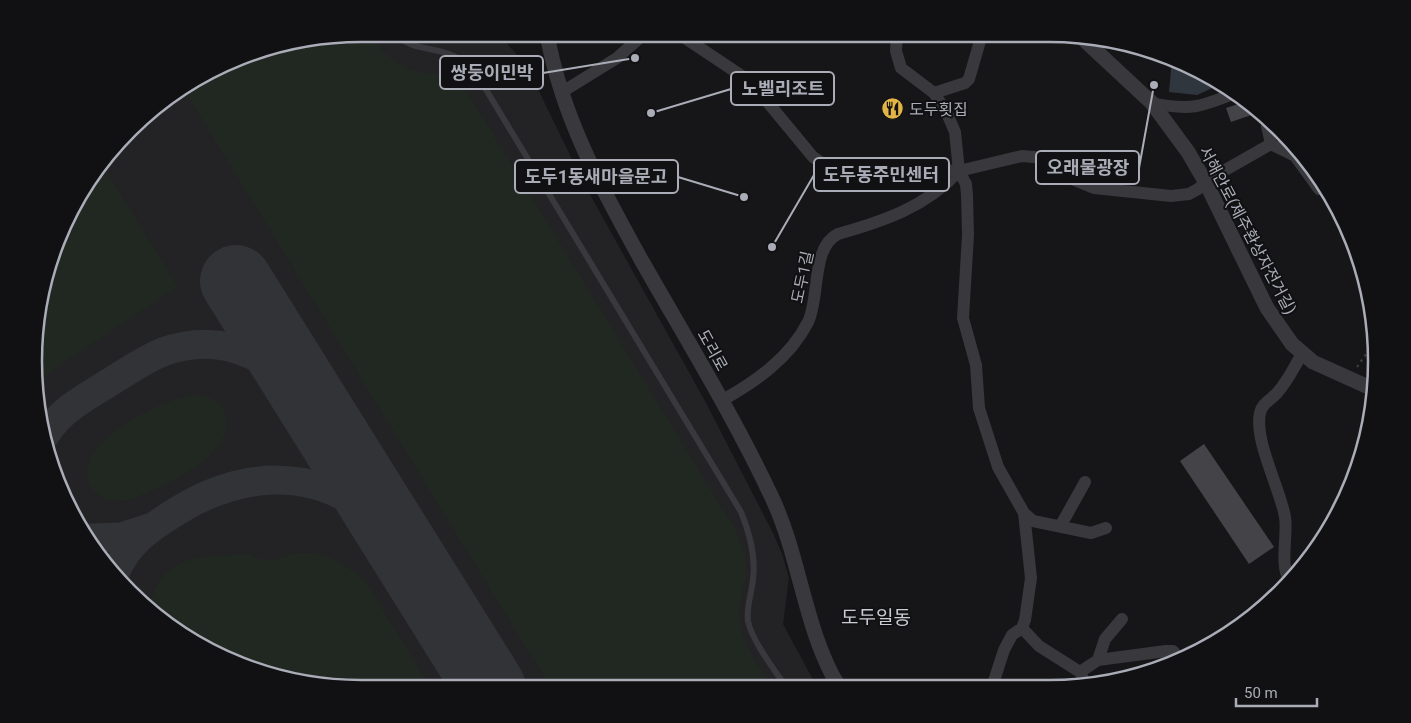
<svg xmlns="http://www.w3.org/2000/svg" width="1411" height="723" font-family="Roboto,'Noto Sans KR',sans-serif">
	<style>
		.built { fill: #232225 }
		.green { fill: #212822 }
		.water { fill: #30363d }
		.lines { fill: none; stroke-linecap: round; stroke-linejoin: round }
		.taxiway { stroke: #323336; stroke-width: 29 }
		.runway { stroke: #323336; stroke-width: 72 }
		.building { fill: #444348 }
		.path { stroke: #3e3f44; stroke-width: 2; stroke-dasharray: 2.5 4; stroke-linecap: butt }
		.service { stroke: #38383d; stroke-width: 6 }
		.minor { stroke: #38383d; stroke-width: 12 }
		.tertiary { stroke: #38383d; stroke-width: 15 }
		.labels { text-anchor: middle; stroke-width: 4; stroke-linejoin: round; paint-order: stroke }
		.poi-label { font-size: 16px; fill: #aaadb7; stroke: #111113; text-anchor: start }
		.street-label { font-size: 16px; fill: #aaadb7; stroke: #111113 }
		.quarter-label { font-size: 19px; fill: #caccd3; stroke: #111113 }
		.rim { fill: none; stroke: #aaadb7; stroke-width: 2.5 }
		.leader { fill: none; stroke: #aaadb7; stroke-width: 2 }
		.callout-dot { fill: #aaadb7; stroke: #111113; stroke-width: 2 }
		.callout { fill: #111113; stroke: #aaadb7; stroke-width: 2 }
		.callout-label { font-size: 18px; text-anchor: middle; font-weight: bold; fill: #aaadb7 }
	</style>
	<rect width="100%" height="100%" fill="#161618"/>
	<path class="built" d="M362 34H498L520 58 537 87 583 182 705 401 773 533 782 554 789 578 783 624 817 687 340 689 217 656 130 593 67 506 37 404 40 297 78 197 162 102 256 51Z"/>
	<path class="green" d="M362 34H370C381 50 395 65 415 71 439 77 446 70 466 90L735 529C740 542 747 556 746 569 745 587 737 605 740 623 744 647 759 667 772 687L551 688 184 90 256 51Z
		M104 167 178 287 37 381 40 297 78 197Z
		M192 395C205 395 217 397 224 410 243 450 168 486 139 496 130 500 115 503 105 499 89 493 84 473 91 458 105 428 161 401 192 395Z
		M250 554C268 565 275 559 293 554 320 548 348 564 366 582L431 688 340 689 277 678 217 656 150 608C157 552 208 556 250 554Z"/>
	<path class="water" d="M1172 59 1194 67 1221 84 1197 95 1169 92Z"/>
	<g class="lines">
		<path class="taxiway" d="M46 434C60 411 84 398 107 384 125 373 143 360 163 352 218 332 262 353 302 390
			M90 538 121 537 149 528
			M115 573C128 542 151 527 179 510 241 472 315 466 374 517 387 529 397 544 408 558"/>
		<path class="runway" d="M236 281 490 688"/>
	</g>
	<path class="building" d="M1248 101 1260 112 1231 122 1226 108Z
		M1204 444 1274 547 1249 564 1180 461Z"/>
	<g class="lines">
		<path class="path" d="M1357 367 1369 350 1375 347"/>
		<path class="service" d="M394 34C420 57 449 41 476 73L741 512C750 534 756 556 753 579 752 593 746 606 748 621 752 641 774 669 786 687"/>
		<path class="minor" d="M679 34 751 82 813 157 825 165 832 167 877 170 903 168 959 171 1022 156 1034 157 1042 159 1072 179 1094 188 1171 196 1189 194 1198 189 1213 177 1271 144 1267 126 1268 119
			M897 34 896 51 901 68 934 93 946 111 955 132 959 171 966 184 967 195 968 235 963 318 976 365 979 408 998 467 1024 513 1031 578 1025 620 1022 628 1012 635 1004 650 992 687
			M562 92 617 58 644 34
			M934 93 965 83 969 79 982 34
			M1152 103C1190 111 1201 107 1235 93
			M1271 144 1295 156 1319 189 1325 186
			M721 401C755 382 790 358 808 322 820 298 811 247 838 234 884 221 926 207 959 171
			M1024 513 1033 521 1091 533 1106 528
			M1061 525 1085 482
			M1290 581C1279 567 1288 535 1285 517 1280 488 1254 441 1260 413 1262 403 1271 400 1277 393 1288 381 1294 367 1302 354
			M1022 628 1039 646 1080 672 1086 686
			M1098 660 1105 639 1122 619
			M1080 672 1098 660 1166 651H1173L1181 661"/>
		<path class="tertiary" d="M547 34C562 118 602 189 643 263 688 342 736 420 774 502 801 562 805 631 839 687
			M1080 36 1152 103 1188 152 1206 183 1267 308 1292 344 1313 362 1375 390"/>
	</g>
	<defs>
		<symbol id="restaurant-disc" viewBox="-11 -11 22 22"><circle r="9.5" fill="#e1b445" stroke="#111113"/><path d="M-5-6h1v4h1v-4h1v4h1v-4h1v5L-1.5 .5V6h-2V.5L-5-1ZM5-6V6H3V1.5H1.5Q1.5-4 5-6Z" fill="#111"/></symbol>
	</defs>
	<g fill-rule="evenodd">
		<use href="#restaurant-disc" x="880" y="96" width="25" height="25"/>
	</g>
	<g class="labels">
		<g class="poi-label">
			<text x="909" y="115">도두횟집</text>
		</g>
		<g class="street-label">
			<text transform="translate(1248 230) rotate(62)" y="6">서해안로(제주환상자전거길)</text>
			<text transform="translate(802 277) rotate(-78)" y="6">도두1길</text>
			<text transform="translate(713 350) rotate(61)" y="6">도리로</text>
		</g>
		<g class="quarter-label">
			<text x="876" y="624">도두일동</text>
		</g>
	</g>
	<path d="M0 0H1411V723H0ZM361 42H1049A319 319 0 0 1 1368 361V361A319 319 0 0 1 1049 680H361A319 319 0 0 1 42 361V361A319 319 0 0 1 361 42Z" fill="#111113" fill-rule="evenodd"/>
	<path class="rim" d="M361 42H1049A319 319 0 0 1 1368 361V361A319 319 0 0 1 1049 680H361A319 319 0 0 1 42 361V361A319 319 0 0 1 361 42Z"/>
	<path class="leader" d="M635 58L543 73M651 113L731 89M1154 85L1139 168M772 247L814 175M744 197L678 177"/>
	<g class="callout-dot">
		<circle cx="635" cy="58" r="5"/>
		<circle cx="651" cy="113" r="5"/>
		<circle cx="1154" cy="85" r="5"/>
		<circle cx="772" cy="247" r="5"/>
		<circle cx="744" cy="197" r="5"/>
	</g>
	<g class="callout">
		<rect x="440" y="56" width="103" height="33" rx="5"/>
		<rect x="731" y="72" width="103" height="33" rx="5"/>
		<rect x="1036" y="151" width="103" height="33" rx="5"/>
		<rect x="814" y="158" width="135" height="33" rx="5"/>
		<rect x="515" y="160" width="163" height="33" rx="5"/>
	</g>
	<g class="callout-label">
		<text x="492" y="79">쌍둥이민박</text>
		<text x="783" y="95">노벨리조트</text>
		<text x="1088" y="174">오래물광장</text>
		<text x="881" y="181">도두동주민센터</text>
		<text x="596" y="183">도두1동새마을문고</text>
	</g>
	<path d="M1236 698v8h81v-8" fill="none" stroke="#aaadb7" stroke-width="2.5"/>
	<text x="1244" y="698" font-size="15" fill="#aaadb7" stroke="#111113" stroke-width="4" paint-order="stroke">50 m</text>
</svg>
